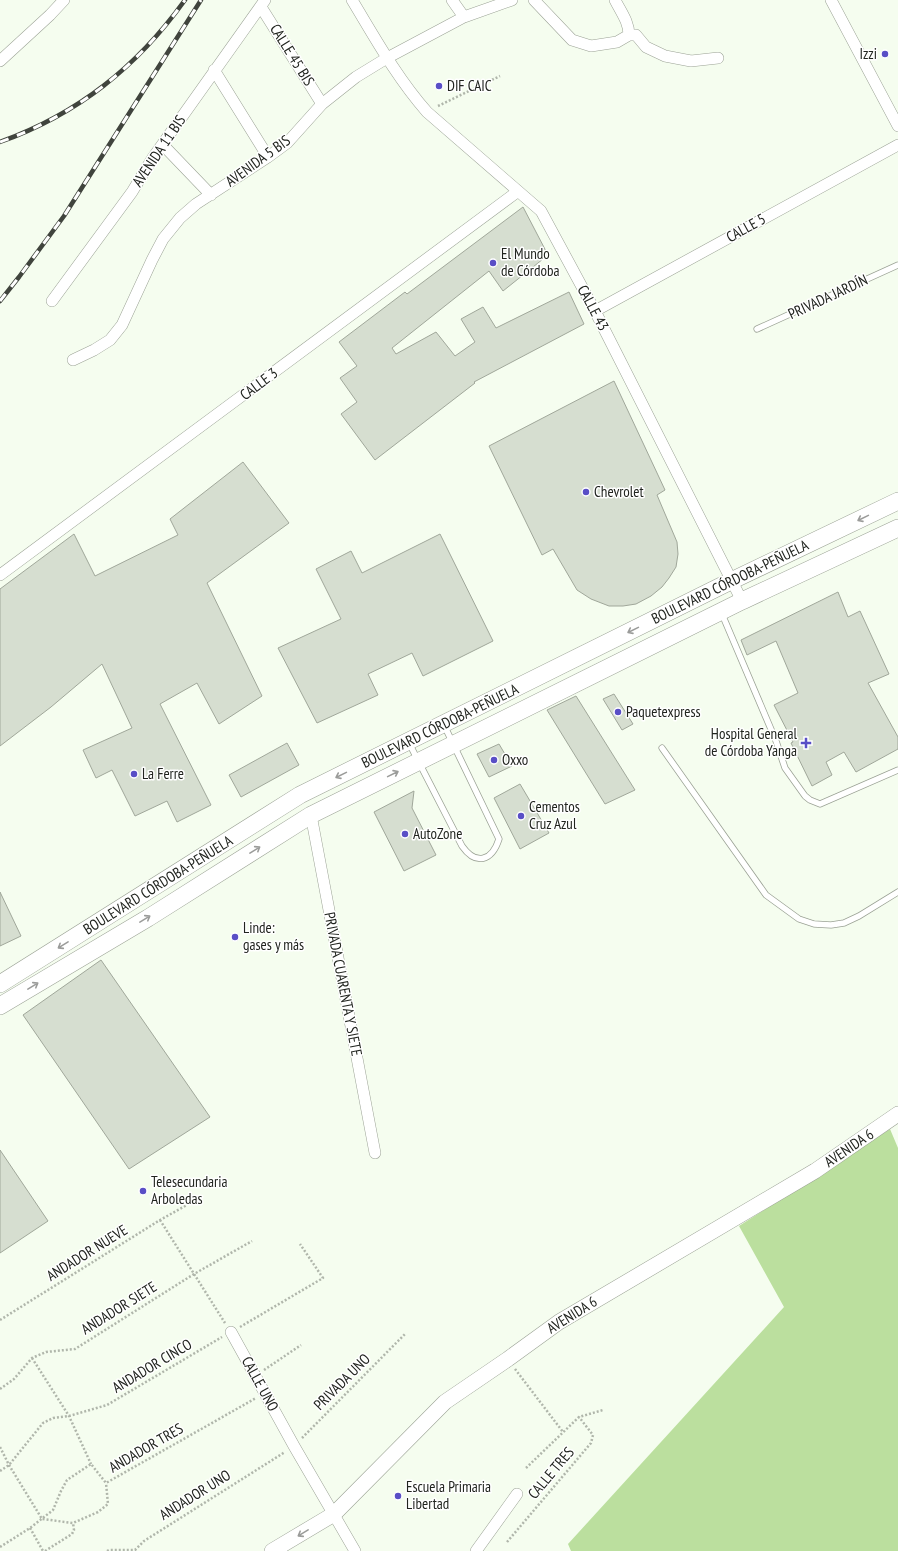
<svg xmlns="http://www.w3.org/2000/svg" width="898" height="1551" font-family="'PT Sans Narrow',sans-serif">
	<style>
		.green { fill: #bbdf9e }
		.building { fill: #d6ded0; stroke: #a0a79a }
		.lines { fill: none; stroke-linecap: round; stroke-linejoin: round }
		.lane-casing { stroke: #9ba295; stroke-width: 7 }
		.street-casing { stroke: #9ba295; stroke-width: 12 }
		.secondary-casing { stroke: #9ba295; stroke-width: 16 }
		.primary-casing { stroke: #9ba295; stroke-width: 18 }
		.path { stroke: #b0b6ab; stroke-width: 2.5; stroke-dasharray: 2 2; stroke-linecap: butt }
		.lane { stroke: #fff; stroke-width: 5.5 }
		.street { stroke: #fff; stroke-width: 11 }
		.secondary { stroke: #fff; stroke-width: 15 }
		.primary { stroke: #fff; stroke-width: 17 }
		.rail-casing { stroke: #40443d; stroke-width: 4.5 }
		.rail { stroke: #fff; stroke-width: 3; stroke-dasharray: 9; stroke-linecap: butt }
		.oneway { stroke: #9b9c9a }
		.poi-dot { fill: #594ec6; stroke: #fff; stroke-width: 1.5 }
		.labels { text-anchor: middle; stroke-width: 3; stroke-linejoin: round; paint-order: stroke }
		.poi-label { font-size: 15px; fill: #21241f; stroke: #fff; text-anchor: start }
		.street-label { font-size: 15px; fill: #21241f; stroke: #fff }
	</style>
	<rect width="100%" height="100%" fill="#f5fdef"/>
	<path class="green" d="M890 1129 898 1148V1551H571L568 1544 784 1307 739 1226Z"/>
	<path class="building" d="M523 207 548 255 503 291 489 271 392 348 396 354 436 332 455 356 475 342 461 319 483 307 496 328 569 292 584 324 474 382 475 383 375 460 341 414 357 402 340 378 357 366 339 342 405 292 407 294Z
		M614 381 665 490 657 495 677 542 678 554 676 567 669 578 662 587 651 596 636 604 623 606H609L591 599 577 590 553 549 542 555 489 446Z
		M243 462 289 523 207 583 262 696 219 724 197 683 160 704 211 805 177 822 167 801 135 816 112 770 96 778 83 750 132 728 102 664 51 707 0 746V589L74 534 95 576 178 535 170 519Z
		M440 534 493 641 423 676 412 653 368 674 378 695 317 723 278 648 341 619 316 569 351 551 362 573Z
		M838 592 848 617 860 611 889 674 868 683 898 737V749L856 772 844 752 826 762 832 775 812 786 791 743 793 742 774 705 798 693 776 641 747 655 741 640Z
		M614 694 633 724 622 730 603 699Z
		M576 696 635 790 605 804 547 710Z
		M287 743 299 765 241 797 229 775Z
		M499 744 512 766 489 777 477 754Z
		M520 784 549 833 520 849 494 798Z
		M414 791 412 808 436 855 404 871 374 812Z
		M0 892 21 936 0 946Z
		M101 960 210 1117 129 1169 23 1015Z
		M0 1150 48 1221 0 1253Z"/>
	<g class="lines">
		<defs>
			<path id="lane" d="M757 329 898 265
				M722 614 776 741 785 768 805 796 810 800 820 804 898 770
				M409 743 462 846C476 866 492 861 499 839L444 725
				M662 748 766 895 799 919 814 924 831 925 844 923 859 916 898 892"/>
			<path id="street" d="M352 0C375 38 397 78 427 112L541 211 595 311 742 601
				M452 0 464 17
				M534 0 572 40 591 46 617 42 629 35H636L646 47 665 56 691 61 718 58
				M615 0C621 12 629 22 629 35
				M831 0 898 126
				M261 7 322 104
				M0 61 50 15 64 0
				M214 70 268 157
				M163 145 211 195
				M52 301 132 192 152 159 265 0
				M595 311 898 145
				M73 360 94 350 110 340 122 325 152 260 163 239 180 218 196 204 268 157 287 143 322 104 356 77 387 58 464 17 512 0
				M0 575 517 192
				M311 815 375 1153
				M231 1332 294 1446 355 1551
				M476 1551 517 1494"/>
			<path id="secondary" d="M272 1551 334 1514 445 1402 508 1359 559 1322 815 1171 898 1114"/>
			<path id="primary" d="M0 984 300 795 731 581 898 501
				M0 1006 148 918 311 815 742 601 898 528"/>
		</defs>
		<use href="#lane" class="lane-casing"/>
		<use href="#street" class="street-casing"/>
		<use href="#secondary" class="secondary-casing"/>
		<use href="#primary" class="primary-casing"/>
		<path class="path" d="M438 106 500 76
			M160 1220 225 1323
			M0 1320 160 1220 187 1205
			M240 1327 323 1278 300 1244
			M32 1358 69 1416 91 1464
			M515 1369 563 1432
			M264 1370 301 1345
			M0 1389 14 1379 32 1358 46 1352 75 1349 194 1274 252 1241
			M302 1438 406 1333
			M0 1447 9 1465 42 1519 73 1523 98 1512 108 1504 106 1483
			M526 1468 579 1417 603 1410
			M0 1471 9 1465 43 1423 53 1418 69 1416 107 1405 222 1337
			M30 1528 43 1551
			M507 1542 591 1443 593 1435 579 1417
			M0 1547 30 1528 53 1510 61 1491 67 1480 91 1464 106 1483 256 1398
			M45 1551 72 1534 74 1530 73 1523
			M107 1551 109 1550H135L144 1541 285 1452"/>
		<use href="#lane" class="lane"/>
		<use href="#street" class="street"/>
		<use href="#secondary" class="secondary"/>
		<use href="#primary" class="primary"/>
		<defs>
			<path id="rail" d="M0 142C78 114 137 67 185 0
				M0 301 19 277 64 216 201 0"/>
		</defs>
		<use href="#rail" class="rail-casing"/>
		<use href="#rail" class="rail"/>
	</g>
	<defs><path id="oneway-shaft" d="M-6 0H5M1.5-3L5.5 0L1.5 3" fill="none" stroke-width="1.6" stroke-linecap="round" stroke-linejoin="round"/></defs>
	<g class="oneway">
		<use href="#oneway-shaft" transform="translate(863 518) rotate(154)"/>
		<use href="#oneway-shaft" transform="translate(633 630) rotate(154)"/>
		<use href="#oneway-shaft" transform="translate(393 774) rotate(-26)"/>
		<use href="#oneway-shaft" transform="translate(341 775) rotate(154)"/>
		<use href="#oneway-shaft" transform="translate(255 850) rotate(-32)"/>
		<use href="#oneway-shaft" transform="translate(145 919) rotate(-31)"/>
		<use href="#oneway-shaft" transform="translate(63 945) rotate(148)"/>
		<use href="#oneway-shaft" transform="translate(33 986) rotate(-31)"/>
		<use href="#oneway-shaft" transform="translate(303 1533) rotate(149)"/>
	</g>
	<g class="poi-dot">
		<circle cx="885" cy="54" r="4"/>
		<circle cx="439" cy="86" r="4"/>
		<circle cx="493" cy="263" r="4"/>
		<circle cx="586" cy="492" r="4"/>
		<circle cx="618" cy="712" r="4"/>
		<path d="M804 737h4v4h4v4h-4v4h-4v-4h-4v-4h4z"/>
		<circle cx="494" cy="760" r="4"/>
		<circle cx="134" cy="774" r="4"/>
		<circle cx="521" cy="816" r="4"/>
		<circle cx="405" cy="834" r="4"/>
		<circle cx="235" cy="937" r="4"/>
		<circle cx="143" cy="1191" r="4"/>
		<circle cx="398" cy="1496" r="4"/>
	</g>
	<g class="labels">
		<g class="poi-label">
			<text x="877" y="59" text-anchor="end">Izzi</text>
			<text x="447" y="91">DIF CAIC</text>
			<text x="501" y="259">El Mundo<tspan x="501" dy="17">de Córdoba</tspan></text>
			<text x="594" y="497">Chevrolet</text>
			<text x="626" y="717">Paquetexpress</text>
			<text x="797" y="739" text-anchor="end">Hospital General<tspan x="797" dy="17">de Córdoba Yanga</tspan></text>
			<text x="502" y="765">Oxxo</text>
			<text x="142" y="779">La Ferre</text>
			<text x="529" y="812">Cementos<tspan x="529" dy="17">Cruz Azul</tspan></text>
			<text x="413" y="839">AutoZone</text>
			<text x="243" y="933">Linde:<tspan x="243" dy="17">gases y más</tspan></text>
			<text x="151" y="1187">Telesecundaria<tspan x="151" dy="17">Arboledas</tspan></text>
			<text x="406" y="1492">Escuela Primaria<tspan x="406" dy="17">Libertad</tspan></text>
		</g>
		<g class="street-label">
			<text transform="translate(292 55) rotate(58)" y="5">CALLE 45 BIS</text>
			<text transform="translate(159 151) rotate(-56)" y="5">AVENIDA 11 BIS</text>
			<text transform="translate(258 161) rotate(-36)" y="5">AVENIDA 5 BIS</text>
			<text transform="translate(746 228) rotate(-29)" y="5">CALLE 5</text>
			<text transform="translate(828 297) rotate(-25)" y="5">PRIVADA JARDÍN</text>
			<text transform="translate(593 308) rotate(62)" y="5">CALLE 43</text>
			<text transform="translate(259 384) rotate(-37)" y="5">CALLE 3</text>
			<text transform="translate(730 582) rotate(-26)" y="5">BOULEVARD CÓRDOBA-PEÑUELA</text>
			<text transform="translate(440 726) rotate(-26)" y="5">BOULEVARD CÓRDOBA-PEÑUELA</text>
			<text transform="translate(158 885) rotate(-32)" y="5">BOULEVARD CÓRDOBA-PEÑUELA</text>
			<text transform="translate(343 984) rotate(79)" y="5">PRIVADA CUARENTA Y SIETE</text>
			<text transform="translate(849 1148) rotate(-34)" y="5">AVENIDA 6</text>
			<text transform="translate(87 1253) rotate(-32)" y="5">ANDADOR NUEVE</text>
			<text transform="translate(119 1308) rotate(-32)" y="5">ANDADOR SIETE</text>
			<text transform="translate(572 1315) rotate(-32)" y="5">AVENIDA 6</text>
			<text transform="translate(152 1366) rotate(-31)" y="5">ANDADOR CINCO</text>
			<text transform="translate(342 1382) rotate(-45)" y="5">PRIVADA UNO</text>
			<text transform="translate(260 1384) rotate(61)" y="5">CALLE UNO</text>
			<text transform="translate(146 1448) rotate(-30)" y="5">ANDADOR TRES</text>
			<text transform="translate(551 1473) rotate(-50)" y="5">CALLE TRES</text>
			<text transform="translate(195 1495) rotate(-32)" y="5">ANDADOR UNO</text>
		</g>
	</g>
</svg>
